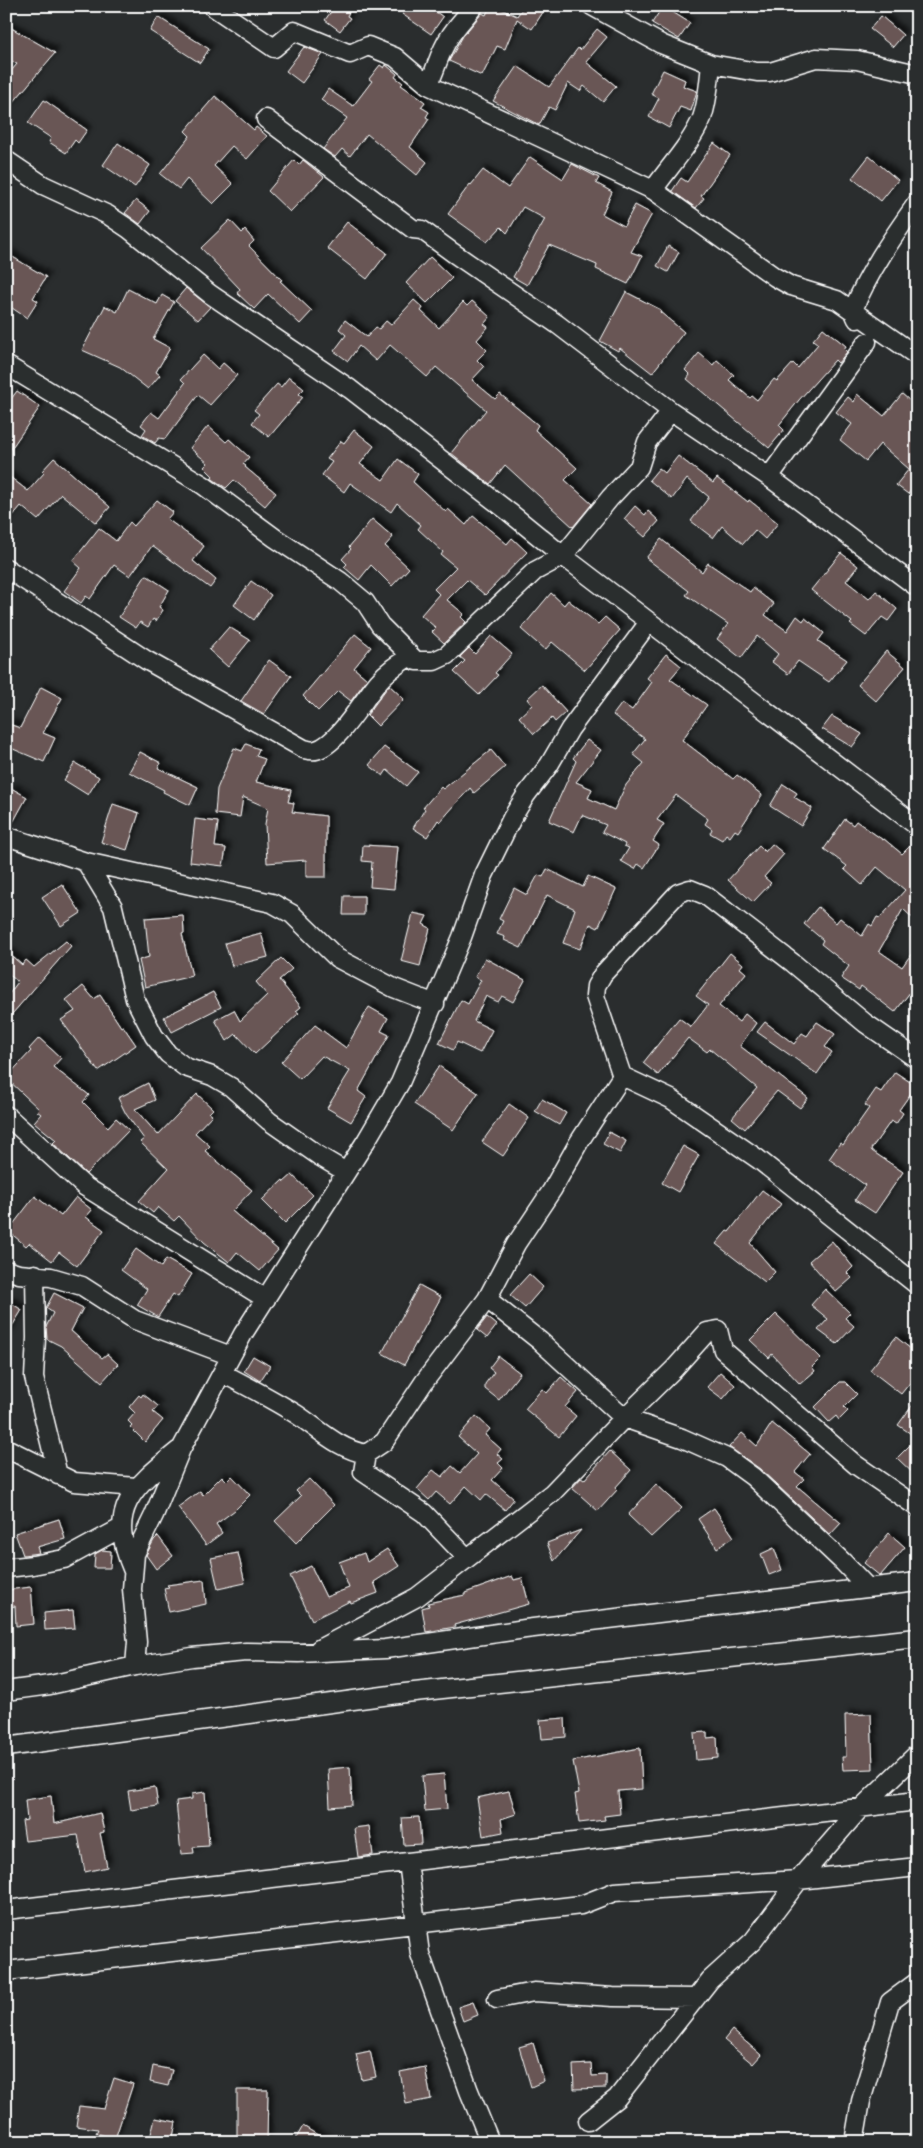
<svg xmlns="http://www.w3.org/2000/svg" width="923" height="2148" font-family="'Architects Daughter',sans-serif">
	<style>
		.building { fill: #695755; stroke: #fff; filter: url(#shadow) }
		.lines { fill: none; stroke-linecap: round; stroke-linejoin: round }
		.minor-casing { stroke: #fff; stroke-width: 21 }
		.minor { stroke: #2a2d2e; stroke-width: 18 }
	</style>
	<defs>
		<filter id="shadow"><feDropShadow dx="4.5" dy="-4.5" stdDeviation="2.5" flood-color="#0009"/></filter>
	</defs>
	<rect width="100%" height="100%" fill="#2a2d2e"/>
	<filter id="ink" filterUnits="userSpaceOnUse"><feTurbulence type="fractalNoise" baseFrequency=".02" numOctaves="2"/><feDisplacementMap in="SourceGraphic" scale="10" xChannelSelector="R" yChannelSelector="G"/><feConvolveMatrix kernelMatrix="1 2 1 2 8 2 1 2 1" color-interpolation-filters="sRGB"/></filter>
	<g filter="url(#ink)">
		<path class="building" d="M335 6H341L349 12 347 16 350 18 340 31 325 20Z
			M408 6H428L443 17 431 34 402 14Z
			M490 6H494L517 16 524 6H547L532 29 517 19 505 49 497 46 482 76 449 61 463 36 482 13 486 15Z
			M663 6 690 23 679 39 652 23Z
			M881 16 903 35 893 47 870 29Z
			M158 17 209 49 200 63 150 31Z
			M6 25 55 53 6 111V77L17 64 6 58Z
			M597 29 607 37 586 62 616 86 603 102 584 86 580 91 568 83 555 110 549 107 539 125 493 101 517 66 549 87 578 48 580 50Z
			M304 47 323 54 302 83 286 71Z
			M380 65 384 68 386 65 397 74 395 77 403 83 401 85 425 102 421 107 429 112 426 117 429 119 410 147 427 162 417 175 367 134 350 156 342 149 335 157 323 149 347 118 321 100 328 89 353 106 372 81 369 79Z
			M663 70 685 80 683 86 697 91 691 111 680 107 669 128 649 117 659 98 651 94Z
			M215 96 254 130 256 127 267 136 247 159 232 146 214 166 233 184 213 204 187 179 179 189 160 174 190 136 185 131Z
			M44 100 87 130 78 143 75 140 66 153 49 142 51 138 28 123Z
			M118 143 150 165 135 187 103 165Z
			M714 143 730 155 701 196 704 198 696 208 672 191 681 178 687 182Z
			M869 156 898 180 881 201 852 178Z
			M530 157 563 179 572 164 599 178 596 183 612 192 602 214 624 226 635 205 652 214 631 252 642 256 628 284 596 269 597 265 549 245 527 285 513 277 545 219 523 207 507 233 501 227 487 242 448 214 470 184 471 185 483 170 508 188Z
			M294 160 299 165 303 160 324 177 290 212 268 191Z
			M136 200 150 211 140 224 125 213Z
			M230 220 242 233 245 230 254 241 249 246 282 280 280 281 312 311 300 324 268 294 254 309 237 293 240 289 201 248Z
			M347 222 387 253 367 279 327 248Z
			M668 246 679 252 668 272 657 266Z
			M6 253 46 277 33 298 38 301 27 318 6 304Z
			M430 257 452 278 427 303 406 283Z
			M186 288 210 307 198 320 175 301Z
			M128 289 157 304 162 295 174 302 153 339 170 348 156 372 160 375 148 389 120 367 82 350 105 306 117 312Z
			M626 292 661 310 660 312 684 332 652 373 620 348 618 351 600 341Z
			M414 300 423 308 421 311 439 328 463 302 467 306 472 301 490 317 484 324 488 327 477 340 487 350 477 360 484 367 472 380 495 399 500 394 538 425 535 430 577 468 565 480 592 504 573 527 505 465 490 484 451 453 486 410 436 367 427 377 390 345 376 361 359 346 348 361 334 351 346 335 339 329 345 320 367 337 376 327 379 329 386 321 391 325Z
			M823 328 846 346 844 349 847 352 838 363 835 360 799 400 779 425 784 430 769 448 687 379 690 375 685 370 699 353 713 365 717 360 734 375 729 380 750 398 752 396 757 400 774 379 777 381 793 363 798 368 818 344 813 340Z
			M203 355 218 369 223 363 237 375 210 405 198 395 165 439 159 438 155 443 142 435 146 429 141 425 151 412 159 418 185 383 181 379Z
			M289 377 304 389 299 394 303 397 269 437 252 423 259 414 254 410 277 384 281 387Z
			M17 391 40 407 6 456V396L11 399Z
			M857 394 884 416 902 394 917 407V483L908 494 896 485 909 469 880 444 866 461 840 440 852 424 836 412 848 397 854 402Z
			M208 426 226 442 229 439 249 457 243 464 246 466 245 467 276 493 265 506 234 480 226 488 211 478 213 476 204 467 208 463 190 448Z
			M354 430 374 446 360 464 383 480 398 459 418 474 413 482 446 512 448 509 466 525 473 516 507 544 512 538 527 552 485 595 467 580 447 600 464 614 461 617 466 622 444 643 432 632 436 628 421 615 439 594 434 589 456 567 441 555 443 552 418 529 421 525 397 503 391 512 350 483 344 492 322 475 332 462 327 459 341 441 344 443Z
			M678 456 713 483 717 478 748 502 749 500 778 523 765 539 755 530 743 544 722 526 713 538 691 521 709 497 687 479 672 499 649 480 659 468 665 473Z
			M54 458 110 507 96 523 61 494 38 520 21 506 6 524V474L28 491 44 473 42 471Z
			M157 500 173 512 167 519 204 546 193 561 216 580 210 588 152 546 130 576 114 565 90 599 86 596 81 603 64 591 81 568 73 561 99 528 116 541 130 522 134 526Z
			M635 506 645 515 648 511 659 521 645 537 624 519Z
			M372 519 393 537 385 546 409 568 392 586 371 565 359 580 344 567 347 564 342 559 351 549 349 547Z
			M661 539 702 572 708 563 750 592 753 588 774 604 765 615 787 631 797 616 803 621 805 618 824 633 818 641 847 660 829 682 798 661 788 674 772 662 778 654 757 636 741 658 717 639 728 624 686 595 689 591 646 558Z
			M841 553 858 566 846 581 869 599 876 591 897 609 888 621 882 617 866 636 850 624 852 622 811 590Z
			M146 575 169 590 159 607 163 610 156 621 153 619 148 627 140 622 136 628 119 617Z
			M251 581 271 595 254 620 234 605Z
			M551 593 564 605 568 600 598 624 605 617 620 630 585 670 552 642 545 650 521 629Z
			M229 627 250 640 228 667 209 650Z
			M355 634 371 647 354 668 367 679 351 701 338 691 318 711 303 696Z
			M491 636 512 654 495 673 498 675 479 695 454 672 465 661 460 657 469 648 475 654Z
			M886 651 905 667 876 701 858 685Z
			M666 654 681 666 670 679 707 705 682 740 733 779 737 775 762 795 738 832 735 830 730 837 726 834 722 840 710 833 712 829 705 824 708 819 676 795 657 820 664 824 653 841 659 845 644 868 638 864 635 869 621 861 629 848 624 846 625 844 602 832 606 825 582 815 574 832 549 821 576 761 573 758 587 740 601 750 576 782 592 789 588 798 614 810 626 785 644 763 633 754 645 739 613 715 622 703 632 710 652 682 647 678Z
			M269 660 291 676 264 714 241 701Z
			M389 685 404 699 378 726 367 715Z
			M542 685 566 712 555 722 552 718 534 734 519 717 532 705 527 699Z
			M41 687 62 698 43 733 55 738 44 762 6 746V723L20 728Z
			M832 716 862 734 852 747 822 729Z
			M246 744 259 749 256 756 265 759 256 782 291 790 288 802 294 803 292 812 326 816V877H306V860L267 863 265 824 268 808 243 797 240 817 215 814 217 789 234 748 242 751Z
			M384 747 418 772 406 786 387 770 383 776 369 765Z
			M491 750 505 767 474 793 470 788 440 822 438 820 427 837 413 828 425 809 423 808 441 787 443 789Z
			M140 752 161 763 158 768 198 787 190 805 163 792 164 790 129 772Z
			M75 763 99 777 88 795 64 780Z
			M783 784 797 793 794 797 812 808 801 826 770 806Z
			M11 788 27 797 11 826H6V797Z
			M113 804 139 813 127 850 101 842Z
			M195 819 218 822 215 847 226 848 223 866 190 862Z
			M845 819 853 825 856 821 883 840 884 839 902 854 917 839V922L903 909 879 951 902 967 917 946V983L895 1012 861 986 859 990 841 978 849 966 821 944 823 940 804 924 818 907 836 923 840 918 862 936 869 924 872 926 877 917 880 918 905 890 877 867 862 885 844 869 847 866 824 849Z
			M772 844 784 854 764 877 771 883 753 902 728 880 759 846 765 852Z
			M363 845 398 847 394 889 370 887 372 862 362 861Z
			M547 869 583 887 588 876 616 889 598 928 590 924 580 949 563 943 575 909 547 895 521 948 504 940 505 937 497 934 503 921 499 919 514 888 527 895 538 875 543 877Z
			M62 884 81 913 61 926 42 897Z
			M344 896H364V915H343Z
			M413 913 427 916 423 924 430 928 420 966 401 961Z
			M183 915 184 933 182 934 192 976 145 987 139 960 149 957 145 918Z
			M261 933 268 957 232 966 225 943Z
			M66 941 71 946 6 1021V998L18 982 6 972V951L22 965 26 960 34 967Z
			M730 953 743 964 740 968 746 973 719 1006 739 1022 745 1014 756 1023 740 1046 808 1098 800 1108 777 1091 745 1129 732 1118 757 1088 710 1049 707 1052 688 1038 658 1075 643 1063 679 1018 691 1027 708 1005 696 996Z
			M281 958 292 969 279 980 301 1007 296 1011 299 1013 255 1054 236 1034 227 1041 215 1020 234 1010 240 1021 267 995 256 982Z
			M485 958 525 980 513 1002 502 996 498 1002 486 996 474 1021 492 1030 480 1053 457 1042 453 1050 439 1043 461 1000 468 1004 481 980 475 977Z
			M83 986 94 999 100 995 121 1027 123 1026 136 1045 98 1071 61 1020 75 1011 66 1000Z
			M213 992 221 1007 172 1032 164 1017Z
			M369 1007 388 1018 381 1031 389 1035 358 1091 366 1097 351 1122 327 1108 350 1071 322 1056 300 1079 281 1062 315 1025 346 1048Z
			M765 1022 794 1044 802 1033 807 1036 817 1022 835 1034 825 1047 832 1052 817 1074 757 1032Z
			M39 1038 61 1058 53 1067 89 1095 83 1102 108 1127 116 1118 129 1130 86 1174 53 1143 56 1140 34 1122 41 1114 37 1111 39 1109 6 1078 31 1051 29 1049Z
			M439 1066 478 1093 453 1130 414 1104Z
			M895 1072 916 1086 899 1110 903 1113 896 1124 891 1121 871 1149 872 1151 903 1172 875 1213 855 1200 865 1185 829 1159 840 1143 843 1145 869 1108 865 1105 876 1089 881 1092Z
			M148 1083 155 1100 135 1109 158 1135 197 1094 213 1109 209 1113 212 1115 195 1133 210 1146 205 1151 252 1190 232 1211 278 1250 260 1271 237 1252 229 1262 204 1242 179 1216 174 1221 158 1207 153 1213 139 1201 168 1169 140 1142 144 1139 126 1114 118 1098Z
			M542 1099 566 1113 559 1125 535 1111Z
			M509 1104 529 1118 503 1156 482 1142Z
			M609 1132 626 1141 620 1153 603 1144Z
			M683 1146 699 1155 678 1192 662 1183Z
			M292 1175 313 1195 285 1223 262 1200 283 1180 284 1182Z
			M762 1190 781 1204 750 1243 775 1272 765 1282 716 1244 727 1231 729 1232Z
			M35 1196 61 1216 76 1197 92 1210 86 1217 104 1230 77 1266 59 1252 52 1261 29 1243 26 1246 8 1231Z
			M832 1241 853 1267 847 1273 852 1278 836 1292 809 1261Z
			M136 1249 161 1267 166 1259 192 1274 178 1297 173 1294 158 1317 137 1305 147 1289 121 1270Z
			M529 1274 543 1287 525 1308 510 1295Z
			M419 1285 441 1297 404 1365 382 1353Z
			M825 1289 850 1313 845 1318 854 1326 837 1344 818 1330 828 1319 811 1305Z
			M54 1293 83 1308 71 1331 102 1358 107 1354 118 1364 102 1382 61 1346 47 1339 46 1327 53 1313 46 1308Z
			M6 1300 22 1310 6 1336Z
			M776 1314 821 1358 812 1367 815 1371 800 1384 772 1354 769 1358 750 1340Z
			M487 1317 497 1325 487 1338 477 1330Z
			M896 1337 917 1354V1374L901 1394 870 1370Z
			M253 1356 270 1366 260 1381 244 1371Z
			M498 1356 520 1373 499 1400 485 1389V1384L494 1372 489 1368Z
			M720 1372 735 1385 723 1399 707 1387Z
			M561 1377 578 1392 565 1407 576 1416 559 1437 525 1409 542 1389 547 1393Z
			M840 1382H845L857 1394 844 1407 848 1411 839 1420 836 1416 829 1422 815 1407Z
			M143 1394 158 1406 153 1412 163 1420 145 1442 130 1427 132 1425 128 1421 135 1413 129 1407 139 1395 141 1397Z
			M917 1399V1438L898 1425Z
			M476 1416 490 1429 485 1435 501 1449 497 1454 503 1459 498 1463 503 1468 492 1480 514 1499 505 1510 486 1494 481 1500 466 1486 450 1504 436 1492 429 1500 417 1489 433 1470 442 1477 452 1466 460 1473 477 1454 458 1437Z
			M772 1423 810 1454 795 1472 804 1479 797 1486 841 1523 830 1535 760 1469 729 1447 742 1433 757 1446Z
			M917 1438V1477L897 1458Z
			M610 1451 631 1470 615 1488 617 1490 598 1511 572 1488 581 1478 584 1480Z
			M222 1476 227 1481 232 1476 250 1495 235 1510 216 1524 222 1533 206 1545 178 1507 200 1491 203 1495Z
			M309 1479 334 1505 296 1543 275 1521 301 1496 296 1491Z
			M656 1484 682 1508 651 1537 628 1515Z
			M714 1508 734 1537 717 1548 698 1519Z
			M59 1519 65 1539 37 1547 39 1553 23 1555 15 1533Z
			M581 1530 554 1561 547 1543Z
			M889 1533 905 1547 880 1576 864 1563Z
			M158 1536 173 1556 156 1569 146 1555 154 1540Z
			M774 1548 782 1570 769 1575 761 1554Z
			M387 1549 399 1566 374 1582 378 1593 351 1603 350 1601 312 1620 290 1576 311 1566 326 1597 349 1588 339 1562 364 1553 367 1562Z
			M102 1550 111 1551 110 1568H94L95 1554Z
			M238 1553 245 1583 218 1589 211 1558Z
			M512 1576 514 1580 522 1578 529 1604 454 1625 455 1627 426 1632 422 1608 429 1606 428 1603 465 1595V1593Z
			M204 1580 206 1604 169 1612 164 1588 169 1587 167 1585Z
			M31 1587 34 1624 16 1626 15 1606 9 1607 7 1590Z
			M73 1610 75 1628 45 1630 44 1613Z
			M871 1714 873 1769 843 1770 842 1757H846L845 1715Z
			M565 1718 566 1737 542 1739 540 1720Z
			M707 1732V1738L717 1737 718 1758 696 1760 694 1733Z
			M640 1748 642 1789 618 1791 620 1814 604 1816 605 1820 579 1823 575 1794 579 1793 573 1761Z
			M350 1767 352 1805 330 1807 328 1769Z
			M444 1774 447 1809 425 1811 422 1776Z
			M155 1787 158 1806 131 1810 128 1791Z
			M509 1791 516 1814 501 1819 503 1832 483 1836 477 1798Z
			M205 1792 209 1846 193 1847 194 1853 181 1854 176 1801 192 1799V1794Z
			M51 1796 54 1824 100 1813 104 1832 100 1833 107 1867 85 1872 78 1835 25 1841 22 1821 27 1820 25 1800Z
			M419 1817 421 1844 404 1845 402 1818Z
			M369 1826 373 1855 358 1857 354 1828Z
			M473 2002 478 2015 463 2021 458 2007Z
			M732 2030 761 2055 753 2064 724 2040Z
			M533 2043 544 2081 531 2087 519 2047Z
			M370 2051 376 2077 362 2080 356 2054Z
			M591 2064 592 2076 606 2075V2088L574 2089 573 2065Z
			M153 2066 172 2070 168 2086 150 2082Z
			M425 2067 431 2099 406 2104 400 2072Z
			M114 2078 133 2084 115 2139 96 2133 98 2129 76 2126 79 2106 104 2109Z
			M237 2090H268L267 2142H237Z
			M155 2118 176 2122 172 2142H149Z
			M303 2126 329 2142H294Z"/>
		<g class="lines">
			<defs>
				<path id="minor" d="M212 6 274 48 294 31 350 54 368 46 395 57 428 85 653 190 775 277 791 286 837 300 917 356
					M592 6 661 44 711 64
					M428 85C436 70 439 53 449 38 456 26 466 17 474 6
					M266 119 413 229 422 230 452 252 557 324 671 411 769 477
					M6 160 43 185 108 215 129 229 210 294 350 389 509 512 563 556 610 498 639 467 647 442 671 411
					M653 190C669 167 691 144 702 118 708 101 709 82 711 64L757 72H770L816 58 857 60 917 74
					M857 319 853 310C869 271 893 237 917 203
					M867 342 769 477 917 587
					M6 365 203 485 275 538 340 581 365 602 380 625 416 661H434L447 655 535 571 563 556 917 826
					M6 568 146 660 304 749C308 750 313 751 316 750 338 745 364 698 379 681 387 671 398 664 409 657
					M6 836 86 862 272 903 292 914 337 958 394 988 435 1004
					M86 862 113 907 135 999 154 1036 168 1054 185 1067 212 1076 231 1087 269 1121 319 1156 346 1172
					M917 1059 865 1023 793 963 705 895 690 889 678 893 603 974 596 986 595 996 622 1076 579 1142 552 1190 516 1244 487 1299 540 1341 624 1418 674 1369 707 1332 718 1330 723 1350 856 1465 917 1507
					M622 1076 671 1099 758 1159 917 1285
					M6 1115 84 1186 266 1299
					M6 1270 19 1274 51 1277 82 1286 135 1320 231 1356
					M35 1274 36 1338 34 1377 58 1475
					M222 1373C247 1386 272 1399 296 1414 319 1429 338 1449 366 1454L384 1442 424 1382 487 1299
					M6 1448 74 1482 136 1487
					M366 1454 363 1472 424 1513 467 1558
					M6 1568 33 1565 64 1559 121 1528
					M133 1571C106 1509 132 1488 179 1450
					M319 1649 417 1597 552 1493 624 1418 682 1438 727 1458 753 1477 843 1562 867 1587
					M135 1666 137 1642 132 1589 135 1554 154 1515 181 1449 243 1334 366 1141 400 1083 462 937 484 875 512 818 526 795 549 765 570 729 649 622
					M6 1691 50 1685 135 1666 192 1657 246 1652 299 1653 385 1649 525 1629 917 1582
					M6 1747 405 1693 917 1638
					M408 1862 420 1954 469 2091 490 2142
					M6 1910 917 1801
					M6 1971 581 1905 614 1892 798 1880 917 1867
					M497 1999 534 1992 613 1997 696 1998
					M588 2121 617 2098 710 1980 753 1941 805 1872 857 1812 917 1754
					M854 2142 861 2101 890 2002 917 1982"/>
			</defs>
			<use href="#minor" class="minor-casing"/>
			<use href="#minor" class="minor"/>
		</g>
	</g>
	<rect width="923" height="2148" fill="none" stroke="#2a2d2e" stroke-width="25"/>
	<rect x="12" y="12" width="898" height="2123" fill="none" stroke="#fff" stroke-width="2" filter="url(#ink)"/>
</svg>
